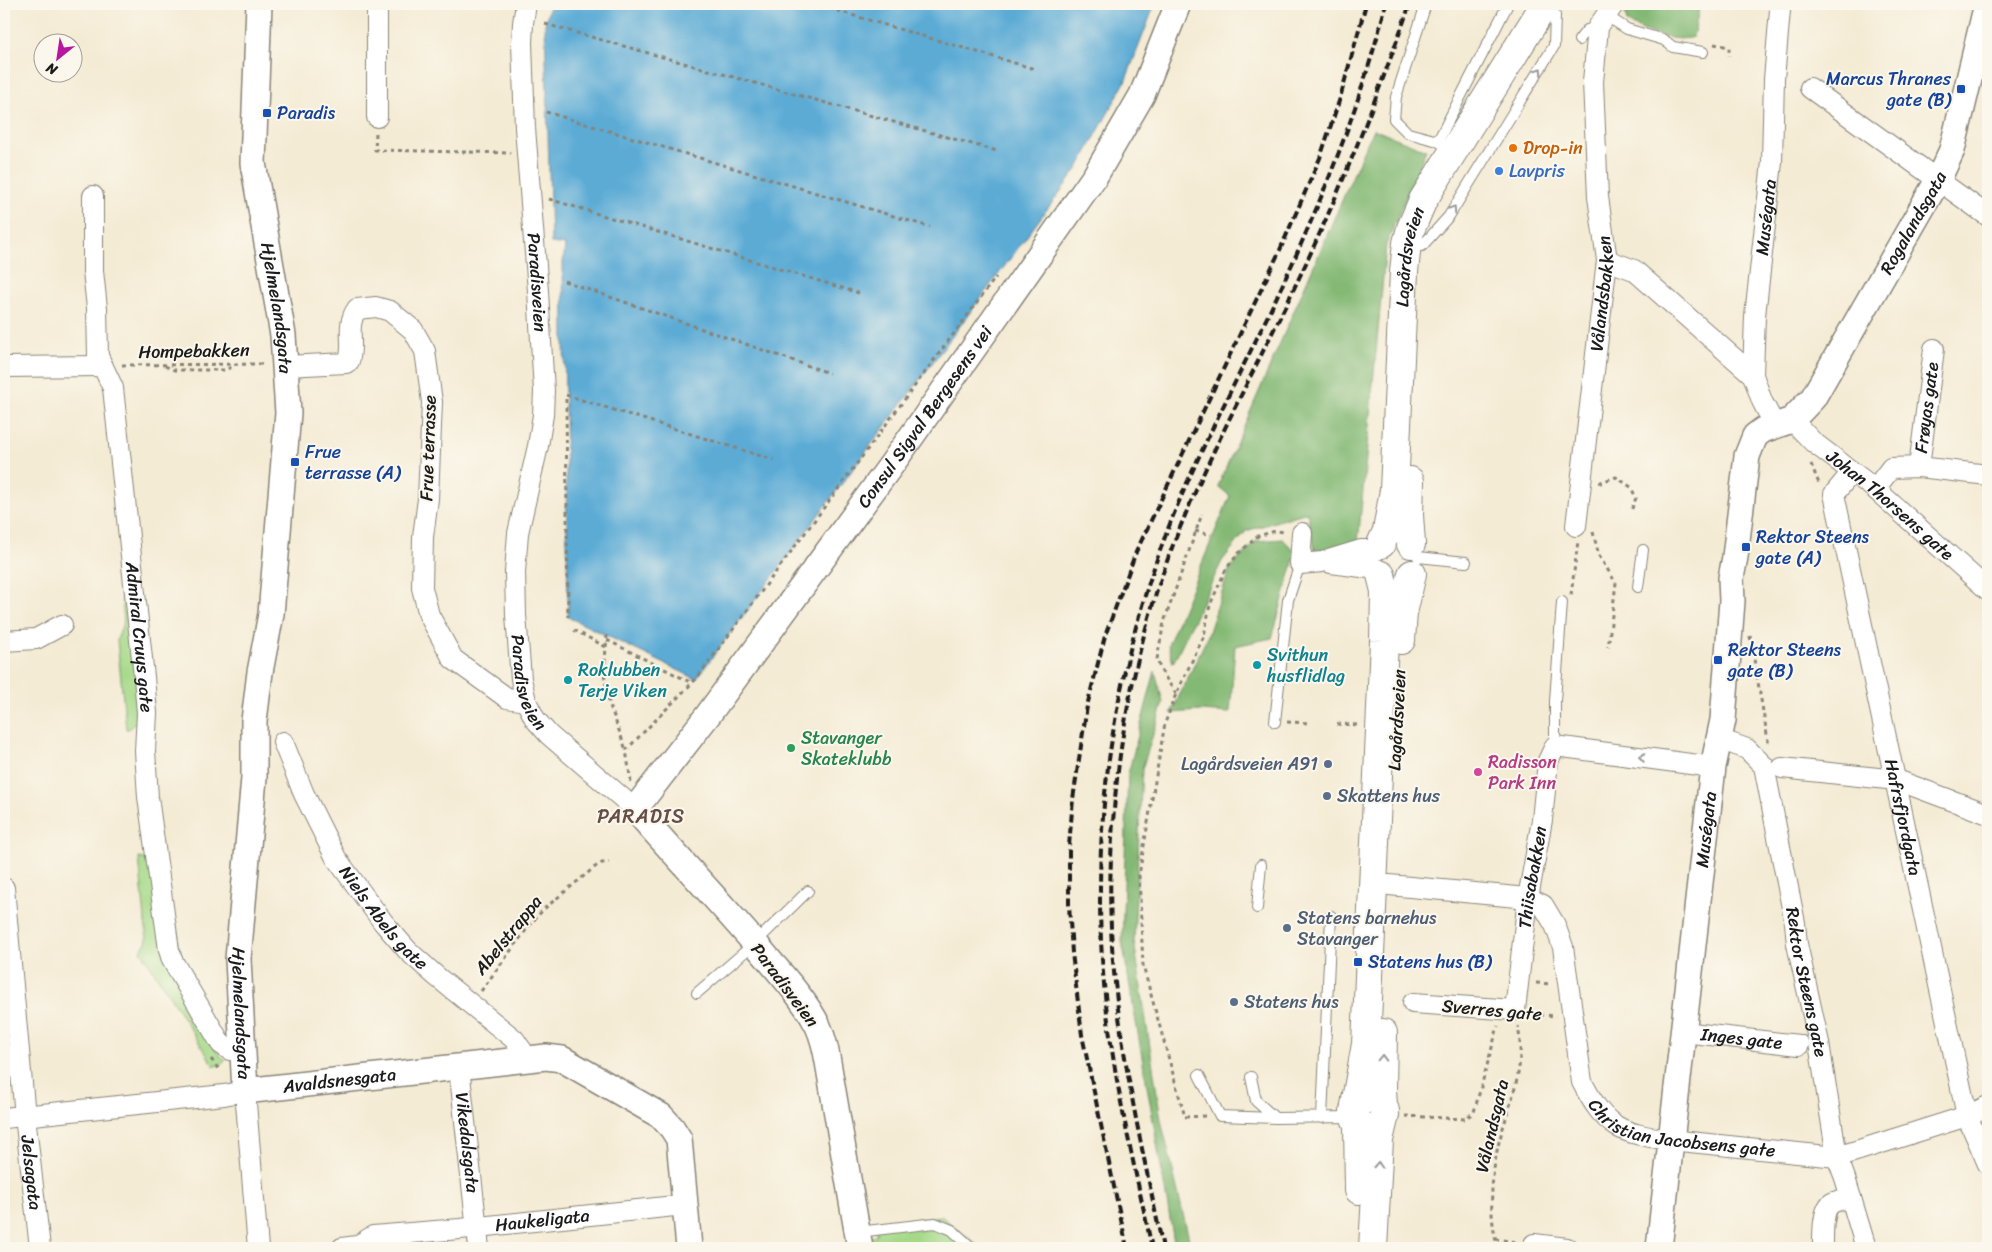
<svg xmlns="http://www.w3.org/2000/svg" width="1992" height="1252" font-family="Sriracha,sans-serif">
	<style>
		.green { fill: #a5d988; stroke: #607a52 }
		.forest { fill: #84b974; stroke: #506a48 }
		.water { fill: #5cabd5; stroke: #3c6478 }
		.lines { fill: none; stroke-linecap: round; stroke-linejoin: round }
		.service-casing { stroke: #888478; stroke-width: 12 }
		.minor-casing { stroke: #888478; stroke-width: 22 }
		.tertiary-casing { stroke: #888478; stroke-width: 28 }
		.primary-casing { stroke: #888478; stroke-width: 30 }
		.path { stroke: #888478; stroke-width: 3; stroke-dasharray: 4 4; stroke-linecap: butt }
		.service { stroke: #fff; stroke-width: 10 }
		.minor { stroke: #fff; stroke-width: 20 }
		.tertiary { stroke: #fff; stroke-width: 25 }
		.primary { stroke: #fff; stroke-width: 28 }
		.rail { stroke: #1c1c1c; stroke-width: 4; stroke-dasharray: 8 4; stroke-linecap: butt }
		.oneway { stroke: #999 }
		.transit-dot { fill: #1a4fb4; stroke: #fbf7ec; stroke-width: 2 }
		.food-dot { fill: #e8710a; stroke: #fbf7ec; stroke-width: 2 }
		.shop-dot { fill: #3f7fe0; stroke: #fbf7ec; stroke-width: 2 }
		.culture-dot { fill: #0f9aa8; stroke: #fbf7ec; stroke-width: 2 }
		.leisure-dot { fill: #2e9e5b; stroke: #fbf7ec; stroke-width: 2 }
		.service-dot { fill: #5c6f8a; stroke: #fbf7ec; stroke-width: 2 }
		.hotel-dot { fill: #d1479c; stroke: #fbf7ec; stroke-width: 2 }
		.labels { text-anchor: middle; stroke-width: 4; stroke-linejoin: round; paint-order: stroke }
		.transit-label { font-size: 18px; fill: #164399; stroke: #fbf7ec; text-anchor: start }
		.food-label { font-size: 18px; fill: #c56008; stroke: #fbf7ec; text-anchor: start }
		.shop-label { font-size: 18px; fill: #366cbe; stroke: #fbf7ec; text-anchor: start }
		.street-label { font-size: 18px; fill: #1c1c1c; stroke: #fbf7ec }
		.culture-label { font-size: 18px; fill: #0d838f; stroke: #fbf7ec; text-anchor: start }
		.leisure-label { font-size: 18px; fill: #27864d; stroke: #fbf7ec; text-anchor: start }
		.hotel-label { font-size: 18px; fill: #b23c85; stroke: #fbf7ec; text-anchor: start }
		.service-label { font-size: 18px; fill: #4e5e75; stroke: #fbf7ec; text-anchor: start }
		.quarter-label { font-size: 20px; letter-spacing: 1px; fill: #664e47; stroke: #fbf7ec }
	</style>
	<rect width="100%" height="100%" fill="#fbf7ec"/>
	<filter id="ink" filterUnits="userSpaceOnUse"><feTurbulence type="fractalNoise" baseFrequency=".02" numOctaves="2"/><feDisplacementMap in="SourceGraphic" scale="10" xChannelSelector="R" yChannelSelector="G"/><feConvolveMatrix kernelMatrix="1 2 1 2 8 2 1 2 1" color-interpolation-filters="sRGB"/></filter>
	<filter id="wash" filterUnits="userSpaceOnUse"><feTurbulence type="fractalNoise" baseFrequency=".0096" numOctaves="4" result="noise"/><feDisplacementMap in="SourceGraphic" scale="20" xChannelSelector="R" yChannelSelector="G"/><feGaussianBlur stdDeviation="1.12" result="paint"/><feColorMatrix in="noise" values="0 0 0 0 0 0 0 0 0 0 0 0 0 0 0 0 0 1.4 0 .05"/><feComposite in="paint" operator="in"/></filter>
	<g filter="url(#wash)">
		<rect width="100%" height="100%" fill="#f4ebd4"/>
		<path class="green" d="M119 573 128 576 140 718 129 729H126L117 640 124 621Z
			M139 858 148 860 213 1046 219 1055 226 1060 221 1065 214 1066 141 951 147 940Z
			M941 1216 981 1248H869L868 1238 876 1235V1226Z"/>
		<path class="forest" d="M1628 4H1700L1693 37C1672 43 1647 32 1627 23L1625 10Z
			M1373 129 1426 150 1386 245 1358 543 1316 555 1307 512 1246 531 1222 561 1173 663 1168 645 1230 496 1218 486Z
			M1283 539 1296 552 1272 638 1235 646 1230 713 1200 711 1171 713 1207 638 1230 567 1256 541Z
			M1155 671 1163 703 1142 769 1134 941 1161 1120 1191 1248H1175L1122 941 1128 774Z"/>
		<path class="water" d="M550 4H1155L1125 82 1078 168 696 679 568 617 563 263 565 245 551 243 545 24Z"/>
	</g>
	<g filter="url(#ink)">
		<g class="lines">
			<defs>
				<path id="service" d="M1426 4 1396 97 1394 119 1408 133 1438 141 1453 152
					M1605 15 1627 29 1664 40 1673 47 1703 52
					M1579 40 1587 30 1598 27
					M1438 141 1508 4
					M1422 246 1449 216 1554 46 1555 15
					M1418 557 1466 562
					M1638 587 1643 550
					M1275 722 1288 600 1300 564
					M1555 746V701L1562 602
					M1257 908 1261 865
					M697 993 755 943 808 891
					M1199 1075 1220 1116 1275 1118 1353 1117
					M1251 1077 1256 1101 1275 1118
					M1322 1118 1331 916
					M858 1232 935 1223 952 1230 972 1248"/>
				<g id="minor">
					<path d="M377 4V117"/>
					<path id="s1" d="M526 4 523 23 522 43 525 128 538 291 544 391 543 415 538 446 518 533 515 572 516 615 521 679 526 701 535 719 549 735 635 809"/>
					<path d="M1810 88 1988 216"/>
					<path id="s2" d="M93 196V271L97 308 98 356 113 388 144 677 147 713 145 751 148 797 169 950 172 960 221 1044 230 1050 242 1051"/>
					<path d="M1607 260 1634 270 1753 375"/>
					<path d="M286 366 346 363 349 361C355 343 345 326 357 309L376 307 390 311 413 330 425 351 432 402 428 499 423 537 422 588 429 615 453 659 507 698 526 701"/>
					<path d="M4 367 102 366"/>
					<path id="s3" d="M1792 420 1813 442 1875 489 1988 590"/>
					<path id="s4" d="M1775 426 1762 401 1753 375 1755 316 1772 162 1774 79 1780 10 1779 4"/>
					<path id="s5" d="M1919 467 1934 349"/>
					<path id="s6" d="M1852 472 1834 494 1967 1116 1988 1164"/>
					<path d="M1875 489 1891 468 1919 467 1988 475"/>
					<path id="s7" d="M1576 526 1607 260 1598 197 1593 82 1598 27 1614 4"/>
					<path d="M1302 533 1300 564 1322 562 1361 550H1377"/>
					<path d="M1331 563 1377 569"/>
					<path d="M4 641 36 639 62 625"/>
					<path id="s8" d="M1719 739 1747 749 1764 766 1795 923 1797 944 1819 1043 1837 1157 1845 1178 1866 1248"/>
					<path id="s9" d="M283 742 304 794 336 858 383 922 408 951 436 976 514 1039 528 1059"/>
					<path d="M1782 768 1897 780 1988 814"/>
					<path id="s10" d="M1389 885 1528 898 1543 905 1555 925 1563 947 1582 1082C1606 1129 1620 1133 1670 1140L1837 1157 1967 1116 1988 1106"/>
					<path id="s11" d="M4 888 25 1116 40 1248"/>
					<path id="s12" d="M1413 1003 1515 1010 1528 898 1542 820 1548 761 1555 746 1713 767"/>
					<path id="s13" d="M1683 1032 1799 1045"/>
					<path id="s14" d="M459 1067 479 1248"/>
					<path d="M4 1118 224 1095 245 1091 258 1248"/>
					<path d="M1534 1244 1567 1248"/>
					<path id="s15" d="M342 1248 357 1246 373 1236 460 1229 684 1205"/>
					<path d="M1823 1248C1823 1238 1822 1209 1832 1203 1837 1200 1845 1199 1851 1198"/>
				</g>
				<g id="tertiary">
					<path id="s16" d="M259 4 253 163 283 335 288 413 271 614 260 672 254 721V778L238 959 245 1091 546 1057 562 1059 661 1116 672 1128 679 1139 689 1248"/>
					<path id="s17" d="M860 1248 828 1062C826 1050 823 1037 818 1026 806 1002 787 981 770 961 727 909 679 860 635 809L708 715 892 464 1095 176 1142 95 1178 4"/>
					<path id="s18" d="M1659 1248 1713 767 1723 720 1732 601 1731 578 1735 557 1747 456 1755 436 1763 430 1792 420 1813 398 1938 180 1952 150 1987 4"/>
				</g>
				<g id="primary">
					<path d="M1410 481 1409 515 1411 544"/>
					<path id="s19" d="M1381 544 1387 531 1394 490 1404 272 1407 243 1411 228 1423 200 1545 4"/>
					<path d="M1401 640 1403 613 1412 574"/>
					<path d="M1355 1106 1366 1098 1375 1099C1406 1118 1356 1147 1354 1111L1366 1044 1384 641 1385 591 1381 575"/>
					<path d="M1383 1106 1382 1090 1383 1033"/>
					<path d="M1358 1124 1359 1190"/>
					<path d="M1373 1248 1379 1140 1384 1119"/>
				</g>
			</defs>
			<use href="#service" class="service-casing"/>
			<use href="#minor" class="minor-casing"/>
			<use href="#tertiary" class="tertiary-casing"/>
			<use href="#primary" class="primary-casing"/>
			<path class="path" d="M814 4 1035 69
				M545 24 997 151
				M1714 44 1729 47V56
				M546 112 930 227
				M376 133 375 150 511 153
				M549 199 862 294
				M564 281 829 373
				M122 365 265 364
				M165 366 174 370H226L236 364
				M566 395 774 460
				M566 399 568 617
				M1811 464 1820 486
				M1600 484 1601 482 1616 477 1631 487 1636 498 1631 511
				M1195 531 1211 535
				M1593 532 1599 556 1616 583 1608 647
				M1571 595 1578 541
				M574 630 606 647
				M607 635 604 673 609 703 626 750
				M1750 636 1769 746
				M607 640 692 683
				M1176 694 1160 669 1157 659 1164 622 1202 514
				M1287 722 1310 723
				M1337 724 1359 725
				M631 782 626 750 696 679 996 277
				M1536 983 1552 984
				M481 991 532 922 545 908 595 867 602 863 609 862
				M1532 1014 1556 1016
				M211 1059 220 1071
				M1205 1116 1185 1117 1143 966 1139 875 1165 723 1176 694 1204 636 1210 605 1226 569 1239 553 1258 536 1275 531 1286 532
				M1405 1116 1465 1119 1474 1112 1498 1026
				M1495 1239 1517 1242
				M1498 1248C1488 1216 1491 1175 1499 1142 1510 1101 1526 1070 1518 1026"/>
			<use href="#service" class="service"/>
			<use href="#minor" class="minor"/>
			<use href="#tertiary" class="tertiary"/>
			<use href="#primary" class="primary"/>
			<path class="rail" d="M1127 1248 1082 1035 1072 953 1069 905V846L1073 799 1087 706 1105 636 1136 552 1280 250 1320 158 1340 98 1366 4
				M1152 1248C1137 1178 1120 1108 1110 1036 1085 860 1107 682 1173 516 1204 440 1244 367 1279 292 1323 199 1361 103 1386 4
				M1163 1248C1136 1120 1105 991 1111 859 1115 752 1135 645 1173 545 1209 453 1257 366 1299 278 1342 188 1377 97 1410 4"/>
		</g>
		<defs><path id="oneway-chevron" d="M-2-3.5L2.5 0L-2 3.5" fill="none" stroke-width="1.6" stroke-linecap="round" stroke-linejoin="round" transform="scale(1.25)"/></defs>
		<g class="oneway">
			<use href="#oneway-chevron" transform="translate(1539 71) rotate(-58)"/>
			<use href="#oneway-chevron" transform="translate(1453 209) rotate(-57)"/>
			<use href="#oneway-chevron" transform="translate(1642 757) rotate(-170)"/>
			<use href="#oneway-chevron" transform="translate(1382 1058) rotate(-88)"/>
			<use href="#oneway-chevron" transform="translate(1378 1165) rotate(-87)"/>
		</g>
	</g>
	<g class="transit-dot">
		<rect x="1956" y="84" width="10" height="10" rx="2.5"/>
		<rect x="262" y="108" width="10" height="10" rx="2.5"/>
		<rect x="290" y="457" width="10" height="10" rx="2.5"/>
		<rect x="1741" y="542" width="10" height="10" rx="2.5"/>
		<rect x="1713" y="655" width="10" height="10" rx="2.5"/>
		<rect x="1353" y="957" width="10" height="10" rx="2.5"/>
	</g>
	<circle class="food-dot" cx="1513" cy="148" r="5"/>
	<circle class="shop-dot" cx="1499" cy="171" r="5"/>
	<g class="culture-dot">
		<circle cx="1257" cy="665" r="5"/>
		<circle cx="568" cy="680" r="5"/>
	</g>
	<circle class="leisure-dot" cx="791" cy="748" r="5"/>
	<g class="service-dot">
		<circle cx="1328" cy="764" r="5"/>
		<circle cx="1327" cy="796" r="5"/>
		<circle cx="1287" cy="928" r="5"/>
		<circle cx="1234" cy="1002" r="5"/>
	</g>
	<circle class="hotel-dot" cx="1478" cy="772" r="5"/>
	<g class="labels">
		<g class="transit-label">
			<text x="1951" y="85" text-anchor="end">Marcus Thranes<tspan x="1951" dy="21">gate (B)</tspan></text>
			<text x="277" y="119">Paradis</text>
			<text x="305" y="458">Frue<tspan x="305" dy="21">terrasse (A)</tspan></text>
			<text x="1756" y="543">Rektor Steens<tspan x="1756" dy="21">gate (A)</tspan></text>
			<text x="1728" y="656">Rektor Steens<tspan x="1728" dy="21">gate (B)</tspan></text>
			<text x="1368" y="968">Statens hus (B)</text>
		</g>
		<g class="food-label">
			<text x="1523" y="154">Drop-in</text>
		</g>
		<g class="shop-label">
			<text x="1509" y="177">Lavpris</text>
		</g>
		<g class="street-label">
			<text dy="6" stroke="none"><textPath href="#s4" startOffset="214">Muségata</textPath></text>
			<text dy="6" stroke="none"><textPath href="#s18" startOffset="1092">Rogalandsgata</textPath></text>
			<text dy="6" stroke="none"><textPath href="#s19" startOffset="290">Lagårdsveien</textPath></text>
			<text dy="6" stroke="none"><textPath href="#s1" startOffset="279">Paradisveien</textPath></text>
			<text dy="6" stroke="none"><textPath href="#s7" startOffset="234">Vålandsbakken</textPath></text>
			<text dy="6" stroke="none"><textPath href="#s16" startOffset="306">Hjelmelandsgata</textPath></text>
			<text transform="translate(194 351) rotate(-1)" y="6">Hompebakken</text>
			<text dy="6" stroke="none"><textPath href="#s5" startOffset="60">Frøyas gate</textPath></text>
			<text dy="6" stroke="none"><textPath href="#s17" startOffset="998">Consul Sigval Bergesens vei</textPath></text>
			<text transform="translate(428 448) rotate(-88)" y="6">Frue terrasse</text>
			<text dy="6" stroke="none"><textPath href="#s3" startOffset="130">Johan Thorsens gate</textPath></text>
			<text dy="6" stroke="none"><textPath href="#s2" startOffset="446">Admiral Cruys gate</textPath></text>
			<text dy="6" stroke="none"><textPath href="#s1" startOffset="684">Paradisveien</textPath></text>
			<text transform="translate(1397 720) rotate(-87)" y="6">Lagårdsveien</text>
			<text dy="6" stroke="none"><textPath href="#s6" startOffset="359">Hafrsfjordgata</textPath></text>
			<text dy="6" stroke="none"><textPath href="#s18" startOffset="421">Muségata</textPath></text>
			<text dy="6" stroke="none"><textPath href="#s12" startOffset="236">Thiisabakken</textPath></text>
			<text dy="6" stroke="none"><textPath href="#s9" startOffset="204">Niels Abels gate</textPath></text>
			<text transform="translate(508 935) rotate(-51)" y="6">Abelstrappa</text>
			<text dy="6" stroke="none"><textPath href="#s8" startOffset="274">Rektor Steens gate</textPath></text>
			<text transform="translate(785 985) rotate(53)" y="6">Paradisveien</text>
			<text transform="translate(1492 1010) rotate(5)" y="6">Sverres gate</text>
			<text dy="6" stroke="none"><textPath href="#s16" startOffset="1015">Hjelmelandsgata</textPath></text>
			<text dy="6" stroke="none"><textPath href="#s13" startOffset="59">Inges gate</textPath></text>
			<text dy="6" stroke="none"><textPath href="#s16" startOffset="1188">Avaldsnesgata</textPath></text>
			<text dy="6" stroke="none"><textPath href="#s10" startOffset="459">Christian Jacobsens gate</textPath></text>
			<text transform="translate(1492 1126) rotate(-77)" y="6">Vålandsgata</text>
			<text dy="6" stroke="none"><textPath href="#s14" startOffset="76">Vikedalsgata</textPath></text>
			<text dy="6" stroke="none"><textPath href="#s11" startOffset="286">Jelsagata</textPath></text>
			<text dy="6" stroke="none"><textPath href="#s15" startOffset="204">Haukeligata</textPath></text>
		</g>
		<g class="culture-label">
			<text x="1267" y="661">Svithun<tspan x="1267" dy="21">husflidlag</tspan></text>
			<text x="578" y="676">Roklubben<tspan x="578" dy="21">Terje Viken</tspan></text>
		</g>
		<g class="leisure-label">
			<text x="801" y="744">Stavanger<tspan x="801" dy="21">Skateklubb</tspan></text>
		</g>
		<g class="hotel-label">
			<text x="1488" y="768">Radisson<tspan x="1488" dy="21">Park Inn</tspan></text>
		</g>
		<g class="service-label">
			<text x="1318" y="770" text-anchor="end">Lagårdsveien A91</text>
			<text x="1337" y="802">Skattens hus</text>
			<text x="1297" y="924">Statens barnehus<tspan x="1297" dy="21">Stavanger</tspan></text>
			<text x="1244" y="1008">Statens hus</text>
		</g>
		<g class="quarter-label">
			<text x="641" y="823">PARADIS</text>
		</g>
	</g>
	<rect width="1992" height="1252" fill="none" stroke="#fbf7ec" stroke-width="20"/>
	<g transform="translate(58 58) rotate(210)"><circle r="24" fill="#fbf7ec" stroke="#a29f99"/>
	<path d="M0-4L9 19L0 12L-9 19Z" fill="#b5179e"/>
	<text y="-8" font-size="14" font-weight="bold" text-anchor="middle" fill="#1c1c1c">N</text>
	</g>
</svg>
